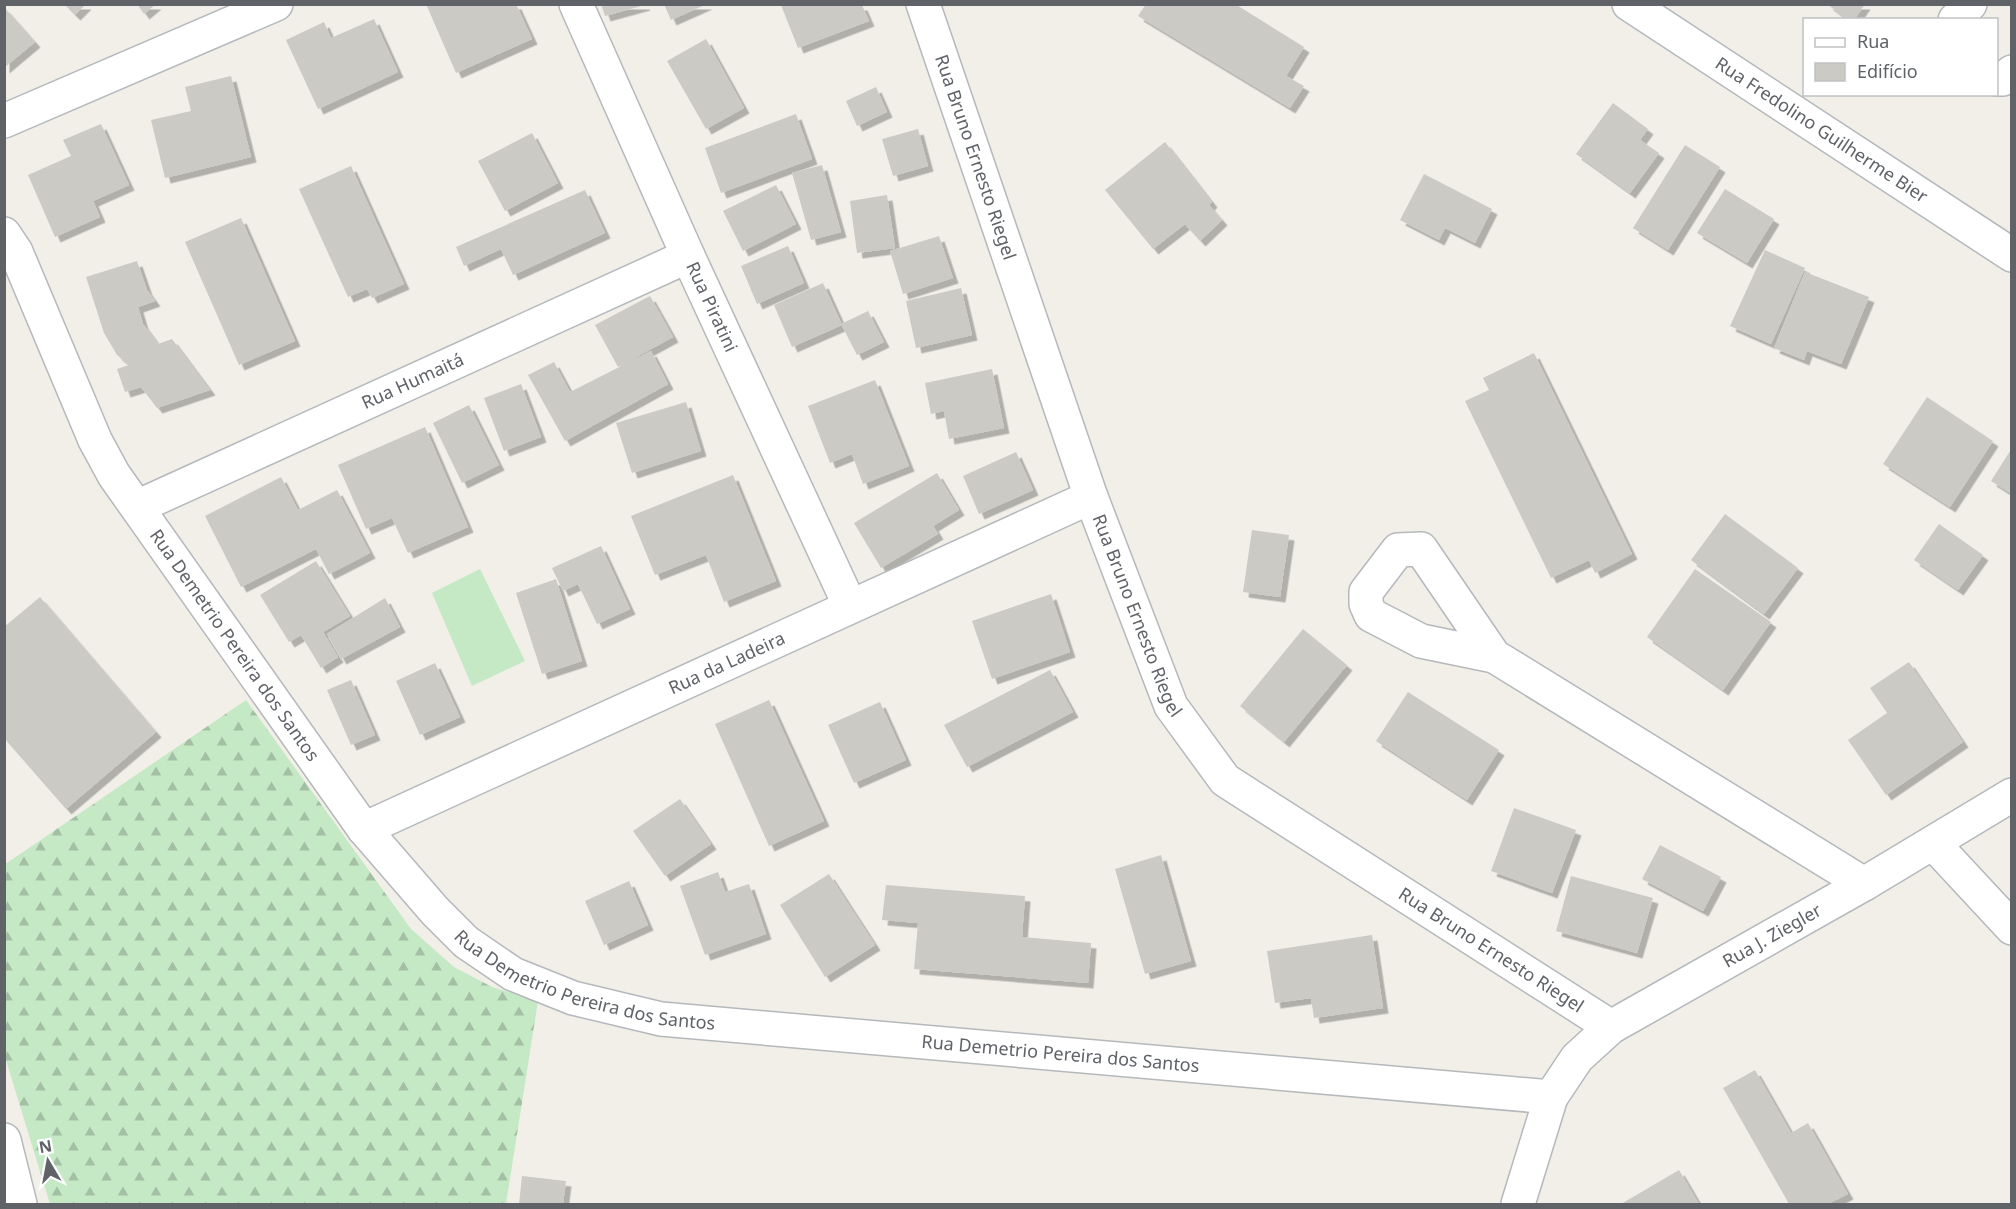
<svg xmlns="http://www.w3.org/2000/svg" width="2016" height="1209" font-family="'Noto Sans',sans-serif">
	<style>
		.forest { fill: url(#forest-firs) }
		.pitch { fill: #c5e8c5 }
		.building { fill: #cccac5; filter: url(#shadow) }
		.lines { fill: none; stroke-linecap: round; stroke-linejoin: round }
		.minor-casing { stroke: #b5b8bc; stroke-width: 36 }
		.minor { stroke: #fff; stroke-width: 33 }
		.labels { text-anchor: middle; stroke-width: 4.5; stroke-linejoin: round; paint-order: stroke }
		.street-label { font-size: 18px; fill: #5f6368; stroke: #fff }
	</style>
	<defs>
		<pattern id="forest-firs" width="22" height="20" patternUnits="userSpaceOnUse" patternTransform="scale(1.5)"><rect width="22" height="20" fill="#c5e8c5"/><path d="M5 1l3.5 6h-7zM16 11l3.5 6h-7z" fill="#a3c0a4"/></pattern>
		<filter id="shadow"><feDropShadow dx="5.5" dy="5.5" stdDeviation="0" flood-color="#0004"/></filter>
	</defs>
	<rect width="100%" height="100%" fill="#f1efe8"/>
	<path class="forest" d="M246 700 411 929 454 967 492 987 538 1001 506 1204H50L5 1057 4 865Z"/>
	<path class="pitch" d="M480 569 525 661 472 686 432 593Z"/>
	<path class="building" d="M64 4H86L75 15Z
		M137 4H156L144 14Z
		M426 4H516L532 39 456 73Z
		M601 4H644L645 5 605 16Z
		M664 4H707L671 20Z
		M1146 4H1235L1304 47 1286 76 1304 86 1290 108 1138 16Z
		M1827 4H1865L1854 20H1848Z
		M781 5H862L869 21 798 48Z
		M4 7 35 42 4 68Z
		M374 19 398 72 318 109 286 40 324 22 331 38Z
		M706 39 744 108 706 129 667 61Z
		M231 76 251 157 165 178 151 120 191 111 185 87Z
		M876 87 887 112 857 126 846 101Z
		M1613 103 1648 129 1640 140 1659 153 1630 193 1576 154Z
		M796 114 812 159 721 193 705 148Z
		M101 124 129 185 93 201 100 217 55 237 28 175 71 156 63 140Z
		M918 129 928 166 893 176 882 139Z
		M532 133 558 183 505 211 478 161Z
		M1165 142 1212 202 1209 205 1222 220 1200 241 1185 224 1153 249 1105 190Z
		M1685 145 1720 167 1668 250 1633 228Z
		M822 165 841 232 811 240 792 173Z
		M351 166 404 284 372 298 367 289 348 297 299 189Z
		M1424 174 1492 209 1475 243 1445 228 1439 240 1400 220Z
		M776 185 796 224 743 251 723 211Z
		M1725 189 1774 219 1747 263 1697 233Z
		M585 190 605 233 513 275 501 249 464 266 456 247Z
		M887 195 895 248 857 253 850 201Z
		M241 218 295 341 239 365 185 242Z
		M939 236 953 278 903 294 890 251Z
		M788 246 804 283 757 304 741 266Z
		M1765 250 1805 268 1771 344 1730 326Z
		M137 261 147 290 155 301 138 307 143 324 158 344 172 339 210 390 157 408 141 387 125 392 117 369 129 365 117 355 104 333 86 277Z
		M1805 272 1869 297 1841 364 1807 351 1804 360 1774 348Z
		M823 283 842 325 792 347 774 305Z
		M961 288 972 335 916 348 906 301Z
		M650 296 673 337 618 367 595 325Z
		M868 311 884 342 857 355 841 324Z
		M651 351 668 384 565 441 528 375 554 362 570 392Z
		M1534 353 1632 554 1595 573 1589 560 1551 578 1465 401 1489 390 1483 378Z
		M992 369 1004 428 949 439 944 411 931 414 925 383Z
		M875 380 909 466 863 484 852 454 830 463 808 406Z
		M521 384 541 437 504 451 484 398Z
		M1927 397 1993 441 1950 507 1883 464Z
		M686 402 701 451 632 473 616 423Z
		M469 405 499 465 462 483 433 423Z
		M425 427 468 527 408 553 392 518 366 529 338 465Z
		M2012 448V494L1991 481Z
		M1016 452 1033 490 979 514 963 476Z
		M937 473 959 510 933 526 938 534 881 568 854 523Z
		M733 475 776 581 724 602 706 555 655 575 631 516Z
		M281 477 298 510 337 490 370 553 329 574 316 549 241 587 205 516Z
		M1725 514 1798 568 1764 614 1691 560Z
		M1939 524 1983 555 1958 590 1914 560Z
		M1252 530 1289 535 1280 597 1243 592Z
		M601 546 630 609 597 624 578 584 563 591 552 568Z
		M316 561 350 616 323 632 338 657 321 668 301 635 289 642 260 595Z
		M1695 569 1771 622 1723 690 1647 637Z
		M556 579 582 661 542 674 516 593Z
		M1051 594 1070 652 992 679 972 621Z
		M40 597 156 732 66 809 4 738V627Z
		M385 598 400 627 341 659 327 634Z
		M1303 629 1347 665 1284 742 1240 706Z
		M1909 662 1963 742 1886 795 1848 740 1887 713 1870 688Z
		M435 663 460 717 420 735 396 681Z
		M1050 670 1073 712 967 767 944 725Z
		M351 680 375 735 351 745 327 690Z
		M1408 692 1499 750 1467 800 1376 741Z
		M769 700 824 821 769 846 715 724Z
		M880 702 906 760 854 783 828 725Z
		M680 799 711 844 665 876 633 831Z
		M1514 808 1576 830 1552 893 1491 871Z
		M1660 845 1721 877 1703 911 1642 879Z
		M1161 855 1191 961 1145 974 1115 869Z
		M718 872 725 892 749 884 766 934 705 955 680 886Z
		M829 874 875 945 825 977 780 905Z
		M1571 876 1653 898 1637 953 1556 931Z
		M629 881 648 925 604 945 585 901Z
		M886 885 1025 896 1022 937 1091 943 1088 983 914 969 918 923 882 920Z
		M1372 935 1383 1008 1314 1018 1311 998 1275 1003 1267 951Z
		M1755 1070 1791 1133 1808 1123 1848 1194 1828 1204H1789L1723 1088Z
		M1679 1170 1699 1204H1621Z
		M522 1176 566 1181 563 1204H519Z"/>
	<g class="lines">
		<defs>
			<g id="minor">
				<path id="s1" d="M576 4 688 256 850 606"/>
				<path id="s2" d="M923 4 1091 497 1171 706 1225 780 1611 1027"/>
				<path id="s3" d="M1629 4 2012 255"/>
				<path d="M1955 20 1970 4"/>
				<path d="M1996 79H2003L2012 72"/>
				<path d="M4 121 276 4"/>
				<path id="s4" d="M4 234 16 252 95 440 114 475 364 829 435 911 466 942 513 974 573 998 661 1019 1551 1097"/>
				<path id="s5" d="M137 507 688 256"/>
				<path d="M1494 656 1421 549 1398 550 1366 592V604L1371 615 1421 641 1494 656 1864 884"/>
				<path id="s6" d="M364 829 1091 497"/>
				<path d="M1933 843 2012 928"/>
				<path d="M4 1140 20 1204"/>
				<path id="s7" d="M1518 1204 1551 1097 1577 1058 1611 1027 1864 884 2012 795"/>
			</g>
		</defs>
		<use href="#minor" class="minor-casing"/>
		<use href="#minor" class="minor"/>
	</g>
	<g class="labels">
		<g class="street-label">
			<text dy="6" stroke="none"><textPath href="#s3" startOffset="230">Rua Fredolino Guilherme Bier</textPath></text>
			<text dy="6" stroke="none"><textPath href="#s2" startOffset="162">Rua Bruno Ernesto Riegel</textPath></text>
			<text dy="6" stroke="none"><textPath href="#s1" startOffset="332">Rua Piratini</textPath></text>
			<text dy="6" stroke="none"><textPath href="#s5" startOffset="303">Rua Humaitá</textPath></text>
			<text dy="6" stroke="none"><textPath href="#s2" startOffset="648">Rua Bruno Ernesto Riegel</textPath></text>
			<text dy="6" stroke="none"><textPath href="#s4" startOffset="474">Rua Demetrio Pereira dos Santos</textPath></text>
			<text dy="6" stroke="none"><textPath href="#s6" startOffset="399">Rua da Ladeira</textPath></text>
			<text dy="6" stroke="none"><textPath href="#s7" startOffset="390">Rua J. Ziegler</textPath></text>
			<text dy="6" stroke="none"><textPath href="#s2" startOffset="1152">Rua Bruno Ernesto Riegel</textPath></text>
			<text dy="6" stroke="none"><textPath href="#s4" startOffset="978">Rua Demetrio Pereira dos Santos</textPath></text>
			<text dy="6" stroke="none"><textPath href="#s4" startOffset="1464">Rua Demetrio Pereira dos Santos</textPath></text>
		</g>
	</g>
	<rect width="2016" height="1209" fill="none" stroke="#5f6368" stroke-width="12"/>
	<rect x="1803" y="18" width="195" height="78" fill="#ffffff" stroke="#bfc1c3" stroke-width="1.5"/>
	<rect x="1815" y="38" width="30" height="9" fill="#ffffff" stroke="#bfc1c3" stroke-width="1.5"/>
	<text x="1857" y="48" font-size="18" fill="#5f6368">Rua</text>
	<rect x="1815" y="63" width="30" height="18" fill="#cccac5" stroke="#bfc1c3" stroke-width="1.5"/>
	<text x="1857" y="78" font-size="18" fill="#5f6368">Edifício</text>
	<g transform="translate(48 1161) rotate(350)" stroke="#ffffff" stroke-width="4.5" paint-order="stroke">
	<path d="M0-4.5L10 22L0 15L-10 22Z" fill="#5f6368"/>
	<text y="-9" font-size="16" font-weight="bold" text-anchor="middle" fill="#5f6368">N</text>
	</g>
</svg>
